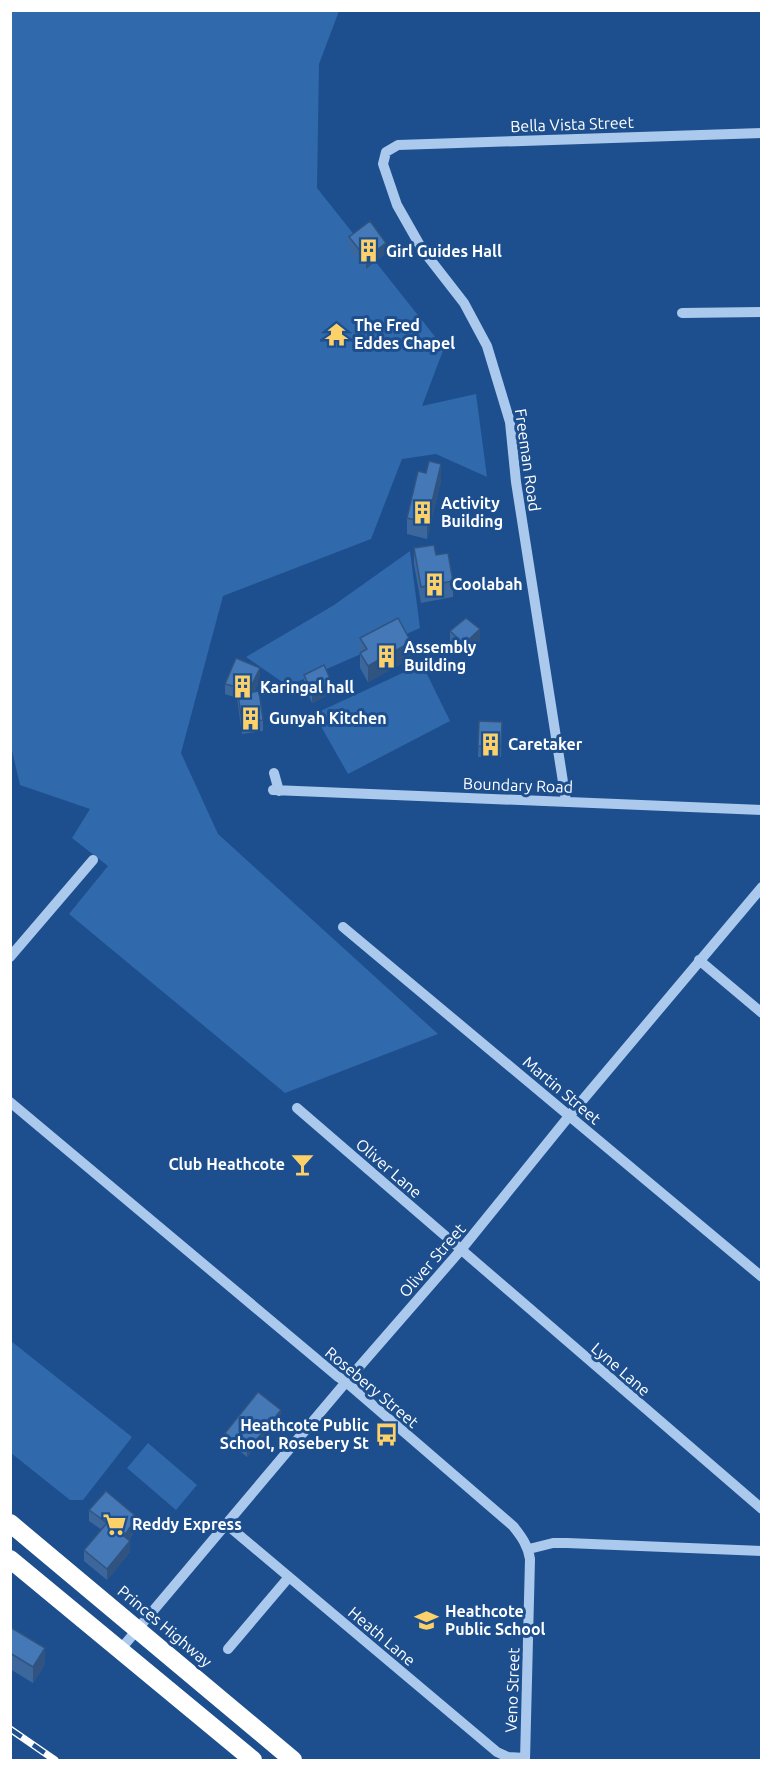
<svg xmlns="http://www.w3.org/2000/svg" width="772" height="1771" font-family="Ubuntu,sans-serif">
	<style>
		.green { fill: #3069ac }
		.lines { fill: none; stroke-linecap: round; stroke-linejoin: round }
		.minor { stroke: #abc9ed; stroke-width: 10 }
		.highway { stroke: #fff; stroke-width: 18 }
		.rail-casing { stroke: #fff; stroke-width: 7 }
		.rail { stroke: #1d4f8e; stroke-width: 4.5; stroke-dasharray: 14; stroke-linecap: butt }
		.wall { fill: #3b679d }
		.shaded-wall { fill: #30547f }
		.building { fill: #4578b6; stroke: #30547f; stroke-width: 1.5 }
		.labels { text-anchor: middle; stroke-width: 6; stroke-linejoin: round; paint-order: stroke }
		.street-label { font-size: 16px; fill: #fff; stroke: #1d4f8e }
		.poi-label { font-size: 16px; font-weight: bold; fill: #fff; stroke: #1d4f8e; text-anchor: start }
	</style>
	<rect width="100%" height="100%" fill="#1d4f8e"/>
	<path class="green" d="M10 11H339L319 64 317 188 444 348 422 406 476 394 487 477 436 454 402 459 371 539 223 596 181 753 218 834 438 1034 285 1093 69 914 108 866 72 838 90 809 20 785 10 742Z
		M410 551 420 628 288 686 246 657 334 605Z
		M422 664 450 721 348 774 314 714Z
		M11 1341 132 1437 83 1500H70L11 1453Z
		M148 1443 197 1485 176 1510 127 1468Z"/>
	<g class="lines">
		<path class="minor" d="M682 313 762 312
			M274 773 279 791
			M273 790 762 810
			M566 801 516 482 510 422 487 346 464 303 422 249 397 205 383 164 386 152 398 145 762 133
			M343 927 762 1277
			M10 957 93 860
			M699 960 762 1013
			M10 1102 337 1376 346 1382 513 1526C522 1537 528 1546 530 1559L525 1760
			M297 1108 762 1509
			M226 1524 497 1752 508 1757 525 1758
			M529 1549 553 1543H567L762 1551
			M228 1649 289 1577
			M120 1650 346 1382 460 1251 570 1115 762 887"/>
		<path class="highway" d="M10 1523 293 1760
			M10 1559 253 1760"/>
		<defs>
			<path id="rail" d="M10 1729 55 1760"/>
		</defs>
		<use href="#rail" class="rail-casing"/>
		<use href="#rail" class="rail"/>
	</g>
	<path class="wall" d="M349 237 386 253 366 269 349 248Z
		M426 473 441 480 427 539 407 534V518Z
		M414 548 436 555 453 581V597L421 603 414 564Z
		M450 631 480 640 464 654 450 642Z
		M360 638 411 658 368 682 360 668Z
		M304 675 332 693 312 703 304 685Z
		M260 679 254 692 263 720V731L242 734 237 698 225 694V684Z
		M479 721 502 722 501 757H478Z
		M281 1415 247 1457 225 1439V1433Z
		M89 1510 137 1527 129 1540 130 1552 107 1580 84 1561V1550L102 1530 89 1521Z
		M10 1627 45 1664 33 1683 10 1669Z"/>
	<path class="shaded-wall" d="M386 243V253L366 269V258Z
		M441 464V480L427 539V523Z
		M480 629V640L464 654V644Z
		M411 642V658L368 682V666Z
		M260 668V679L248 704V693Z
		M332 683V693L312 703V692Z
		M281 1410V1415L247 1457V1451Z
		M137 1517V1527L124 1547V1536Z
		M130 1541V1552L107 1580V1569Z
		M45 1648V1664L33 1683V1667Z"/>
	<path class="building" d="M370 221 386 243 366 258 349 237Z
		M429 461 441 464 427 523 407 518 418 471 426 473Z
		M434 545 436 555 448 553 453 581 421 587 414 548Z
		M398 618 411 642 368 666 360 653 367 649 360 638Z
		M466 618 480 629 464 644 450 631Z
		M236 658 260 668 248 693 259 691 263 720 242 723 237 687 225 684Z
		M324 665 332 683 312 692 304 675Z
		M479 721 502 722 501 747 478 746Z
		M258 1392 281 1410 247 1451 225 1433Z
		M106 1491 137 1517 124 1536 130 1541 107 1569 84 1550 107 1523 89 1510Z
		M10 1627 45 1648 33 1667 10 1653Z"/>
	<defs>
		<symbol id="building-bare" viewBox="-9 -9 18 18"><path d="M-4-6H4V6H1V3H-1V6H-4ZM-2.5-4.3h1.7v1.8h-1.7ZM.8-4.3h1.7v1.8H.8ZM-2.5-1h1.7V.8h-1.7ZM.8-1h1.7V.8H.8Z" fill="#fdd169" stroke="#1d4f8e" stroke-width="2.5" paint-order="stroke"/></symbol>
		<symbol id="temple-bare" viewBox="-9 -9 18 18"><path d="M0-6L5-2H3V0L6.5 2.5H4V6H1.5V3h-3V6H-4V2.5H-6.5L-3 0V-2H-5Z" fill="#fdd169" stroke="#1d4f8e" stroke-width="2.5" paint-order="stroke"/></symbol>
		<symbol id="bar-bare" viewBox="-9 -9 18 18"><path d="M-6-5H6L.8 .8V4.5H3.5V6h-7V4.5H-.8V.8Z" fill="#fdd169" stroke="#1d4f8e" stroke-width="2.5" paint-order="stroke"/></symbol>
		<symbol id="bus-bare" viewBox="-9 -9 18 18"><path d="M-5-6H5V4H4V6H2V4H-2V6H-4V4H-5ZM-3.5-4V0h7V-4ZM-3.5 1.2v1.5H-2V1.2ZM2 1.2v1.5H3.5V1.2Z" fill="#fdd169" stroke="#1d4f8e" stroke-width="2.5" paint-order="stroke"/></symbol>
		<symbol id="supermarket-bare" viewBox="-9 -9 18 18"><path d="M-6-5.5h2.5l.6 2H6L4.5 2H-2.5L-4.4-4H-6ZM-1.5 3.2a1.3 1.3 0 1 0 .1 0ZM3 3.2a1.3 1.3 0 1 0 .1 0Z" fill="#fdd169" stroke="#1d4f8e" stroke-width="2.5" paint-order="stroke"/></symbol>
		<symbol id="school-bare" viewBox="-9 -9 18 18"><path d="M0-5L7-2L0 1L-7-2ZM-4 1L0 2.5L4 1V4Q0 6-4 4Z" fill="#fdd169" stroke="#1d4f8e" stroke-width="2.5" paint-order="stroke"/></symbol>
	</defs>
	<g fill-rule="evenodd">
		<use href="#building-bare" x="352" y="234" width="33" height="33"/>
		<use href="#temple-bare" x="320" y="318" width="33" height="33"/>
		<use href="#building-bare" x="406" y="496" width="33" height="33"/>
		<use href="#building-bare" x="418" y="568" width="33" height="33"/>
		<use href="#building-bare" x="370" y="640" width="33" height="33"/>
		<use href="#building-bare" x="226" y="670" width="33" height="33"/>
		<use href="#building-bare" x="234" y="702" width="33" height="33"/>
		<use href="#building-bare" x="474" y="728" width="33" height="33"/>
		<use href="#bar-bare" x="286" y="1148" width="33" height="33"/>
		<use href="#bus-bare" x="370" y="1418" width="33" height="33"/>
		<use href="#supermarket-bare" x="98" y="1508" width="33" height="33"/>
		<use href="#school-bare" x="410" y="1604" width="33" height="33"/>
	</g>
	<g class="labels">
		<g class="street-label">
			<text transform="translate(572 124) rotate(-2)" y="6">Bella Vista Street</text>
			<text transform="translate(528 460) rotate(82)" y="6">Freeman Road</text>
			<text transform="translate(518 785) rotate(2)" y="6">Boundary Road</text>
			<text transform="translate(562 1090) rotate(40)" y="6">Martin Street</text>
			<text transform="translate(389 1168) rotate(41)" y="6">Oliver Lane</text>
			<text transform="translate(432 1260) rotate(-49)" y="6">Oliver Street</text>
			<text transform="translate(621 1369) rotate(41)" y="6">Lyne Lane</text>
			<text transform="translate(372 1387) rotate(40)" y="6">Rosebery Street</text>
			<text transform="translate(165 1626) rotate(40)" y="6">Princes Highway</text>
			<text transform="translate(382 1636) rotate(40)" y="6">Heath Lane</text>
			<text transform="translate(512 1690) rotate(-88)" y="6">Veno Street</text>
		</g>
		<g class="poi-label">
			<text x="386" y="257">Girl Guides Hall</text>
			<text x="354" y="331">The Fred<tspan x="354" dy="18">Eddes Chapel</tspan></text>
			<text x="441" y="509">Activity<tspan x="441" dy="18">Building</tspan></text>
			<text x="452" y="590">Coolabah</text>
			<text x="404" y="653">Assembly<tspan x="404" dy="18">Building</tspan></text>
			<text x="260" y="693">Karingal hall</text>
			<text x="269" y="724">Gunyah Kitchen</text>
			<text x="508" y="750">Caretaker</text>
			<text x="285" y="1170" text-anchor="end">Club Heathcote</text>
			<text x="369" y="1431" text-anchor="end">Heathcote Public<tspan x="369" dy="18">School, Rosebery St</tspan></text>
			<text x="132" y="1530">Reddy Express</text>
			<text x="445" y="1617">Heathcote<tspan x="445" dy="18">Public School</tspan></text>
		</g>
	</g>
	<rect width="772" height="1771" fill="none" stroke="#ffffff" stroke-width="24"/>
</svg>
